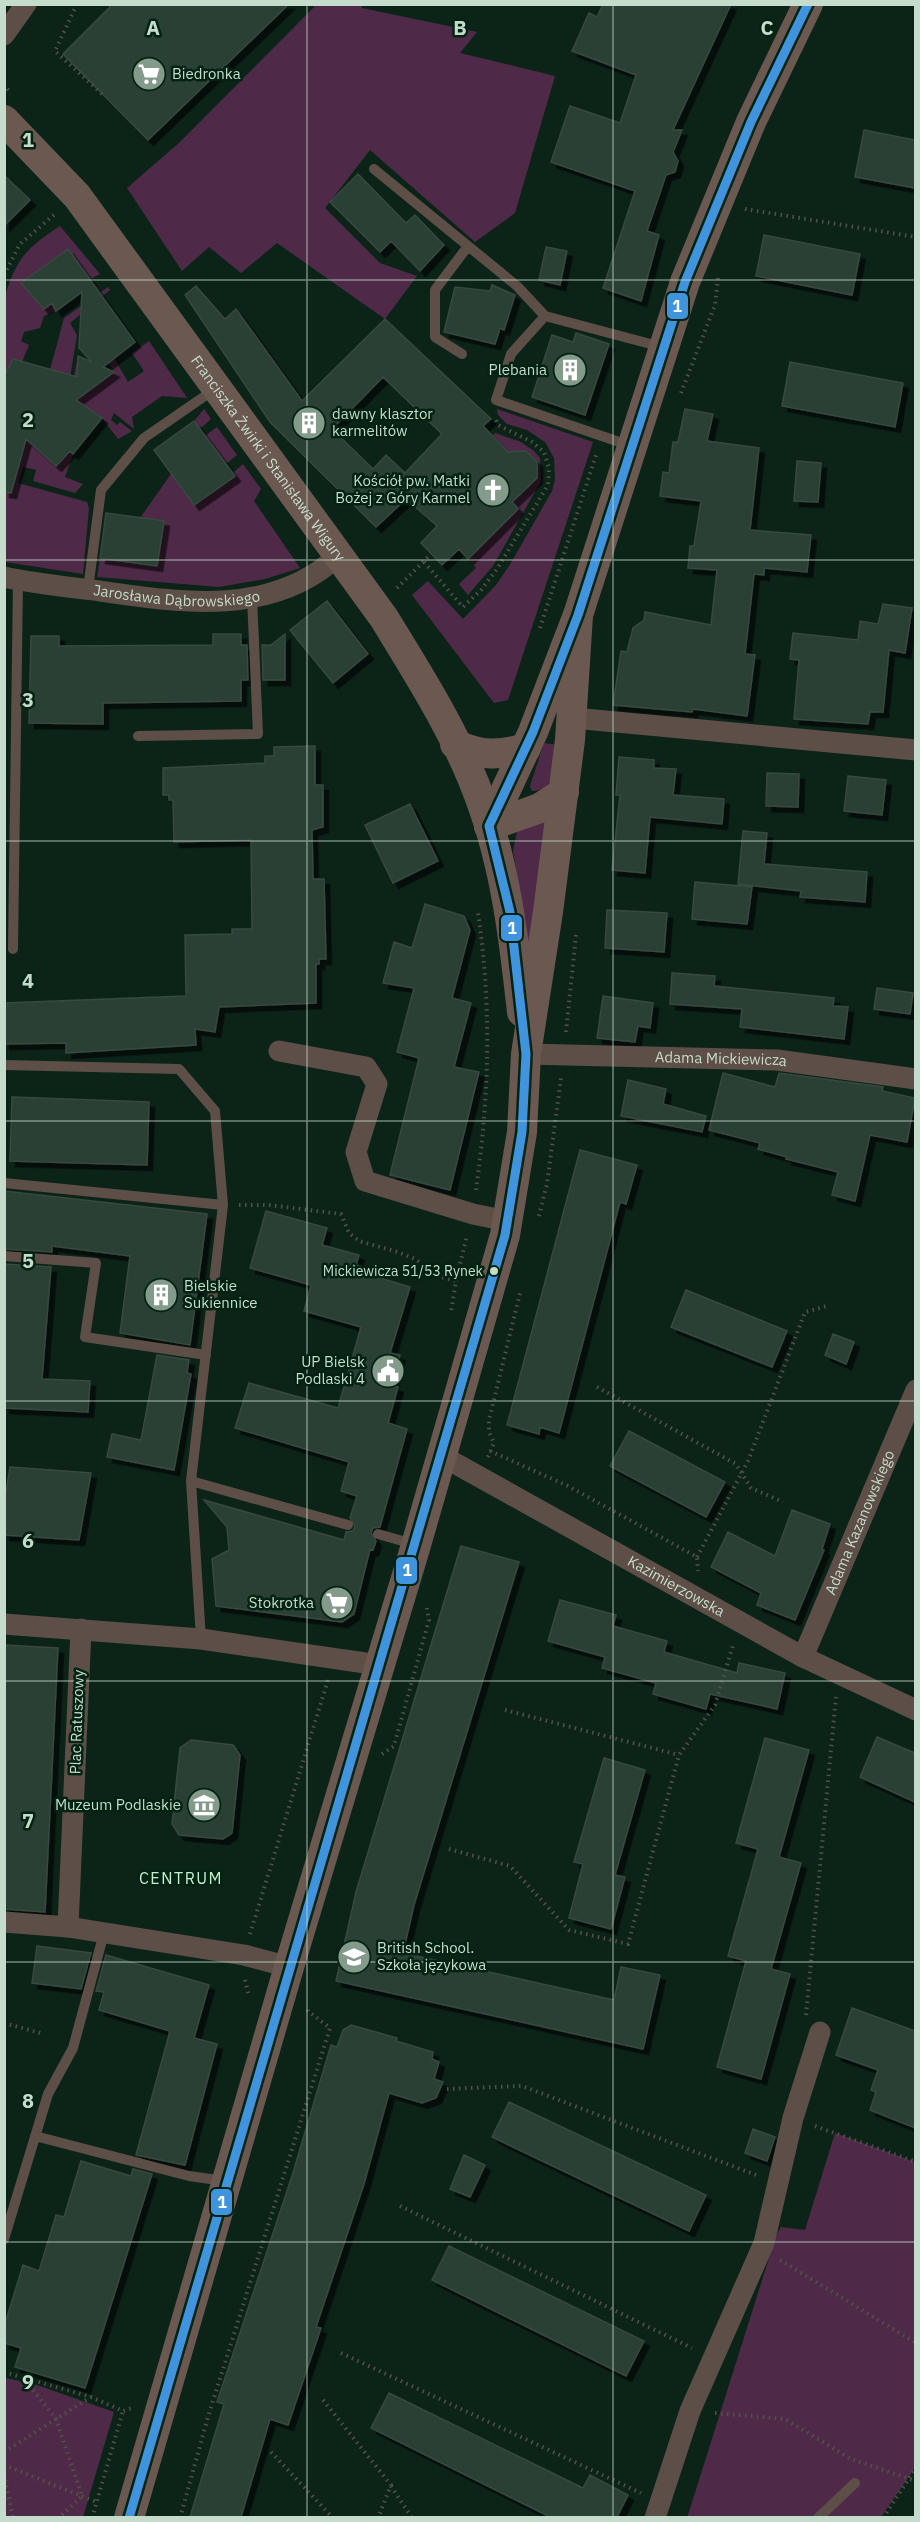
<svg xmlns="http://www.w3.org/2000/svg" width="920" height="2522" font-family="'IBM Plex Sans',sans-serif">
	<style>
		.green { fill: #4f2a48 }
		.building { fill: #2b3f35; stroke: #37493f; stroke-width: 1.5; fill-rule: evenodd; filter: url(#shadow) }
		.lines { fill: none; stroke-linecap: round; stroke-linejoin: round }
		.path { stroke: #53514a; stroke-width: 4; stroke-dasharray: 1.5 4.5; stroke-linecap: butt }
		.lane { stroke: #5d4f48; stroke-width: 10 }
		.street { stroke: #5d4f48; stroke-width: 21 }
		.secondary { stroke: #6a5851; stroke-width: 30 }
		.bus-1-casing { stroke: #032312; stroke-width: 14 }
		.bus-1 { stroke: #4094de; stroke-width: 9 }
		.grid { fill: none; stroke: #c5dbcb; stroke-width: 1.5; stroke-opacity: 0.55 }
		.bus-dot { fill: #c5dbcb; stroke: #032312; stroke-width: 2 }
		.labels { text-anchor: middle; stroke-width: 5; stroke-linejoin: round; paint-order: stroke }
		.bus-label { font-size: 14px; fill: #c5dbcb; stroke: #032312; text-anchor: end }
		.poi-label { font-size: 15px; fill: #c5dbcb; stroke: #032312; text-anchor: end }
		.street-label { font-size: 15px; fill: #c5dbcb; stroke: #032312 }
		.neighbourhood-label { font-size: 16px; letter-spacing: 1.5px; fill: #c1efd0; stroke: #032312 }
		.grid-label { font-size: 20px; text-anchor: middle; font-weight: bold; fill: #c5dbcb; stroke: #032312; stroke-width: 5; stroke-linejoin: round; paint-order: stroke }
		.line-badge { stroke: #032312; stroke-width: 2 }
		.badge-label { font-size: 16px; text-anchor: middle; font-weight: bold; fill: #fff }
	</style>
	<defs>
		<filter id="shadow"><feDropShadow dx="5.5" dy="5.5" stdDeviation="0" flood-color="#0009"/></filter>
	</defs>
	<rect width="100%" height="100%" fill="#0c2418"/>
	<path class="green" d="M316 5H361L362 8 477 32 460 53 555 76 515 213 475 242 370 150 325 208 380 263 417 276 385 319 277 243 241 273 209 247 182 271 127 188 180 142Z
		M60 226 100 274 89 280 68 249 21 283 44 309 52 303 56 311 44 316 40 328 24 332 21 341 29 345 22 362 50 370 64 318 108 287 110 290 70 323 77 335 67 396 45 455 56 466 70 451 73 454 65 477 83 484 75 493 33 481 36 470 23 467 18 483 87 502 89 509 83 574 5 562V296C17 257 27 248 60 226Z
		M149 341 187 398 162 396 132 417 134 429 114 413 111 420 117 425 120 422 132 431 118 439 102 418 70 396 78 356 99 383 114 372 108 363 114 358 128 382 144 371 132 353Z
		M204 409 211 419 200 429 205 436 217 427 237 455 226 464 233 473 243 464 261 489 254 501 300 568 265 579 219 587 97 577 100 558 157 566 164 522 140 518 171 474 154 450 194 421Z
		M497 409 593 442 508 700 494 703 412 595 428 581 463 619 496 585 511 563 552 491 555 479 554 458 545 442 527 430 507 424 498 415Z
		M495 433 521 442 534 451 540 458 541 481 493 566 468 595 459 584 476 568 468 559 518 509 512 502 537 478V462L526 451 508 452 478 473 430 520 422 512 465 460Z
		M544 743 559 745C556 763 556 791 532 791L530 786Z
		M549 818 535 943 528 941 513 851 518 827Z
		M835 2133 915 2162V2468L881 2517 687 2518 776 2236 781 2227 805 2230Z
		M5 2378 34 2384 114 2412 83 2517H5Z"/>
	<path class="building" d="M113 4H289L148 140 63 54Z
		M603 4H731L673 130H682L673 152 678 161 675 172 666 175 647 231 659 235 641 301 603 288 635 191 551 162 570 106 620 123 636 75 572 51 589 13 597 17Z
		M864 130 915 140V188L855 177Z
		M358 174 406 223 415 215 444 245 420 271 391 241 380 252 330 202Z
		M4 175 30 200 4 226Z
		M764 235 860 254 852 295 756 276Z
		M546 247 567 251 560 285 539 280Z
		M68 249 135 342 103 367 114 372 76 400 102 418 73 454 70 451 56 466 26 439 11 493 4 492V377L13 359 77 377 78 356 92 362 79 348 82 292 56 311 52 303 44 309 21 283Z
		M492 285 515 295 504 330 500 328 495 344 444 332 455 287 490 291Z
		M196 286 225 319 236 309 302 401 385 319 491 419 483 426 508 452 526 451 537 462V478L512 502 518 509 468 559 459 549 442 565 421 543 437 526 406 499 376 527 270 422 185 295ZM383 377 442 434 405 473 386 455 373 469 332 429Z
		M576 333 609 344 585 415 532 397 552 335 573 342Z
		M790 362 903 383 895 427 782 406Z
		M685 409 713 414 707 441 759 448 750 530 811 535 807 572 764 568V575L754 574 745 654 755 655 747 716 693 709 692 712 613 705 621 651 627 652 633 628 644 620 645 612 711 625 717 570 688 568 690 546H694L701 501 660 496 663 472 669 473 673 442H678Z
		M194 421 235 476 194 505 154 450Z
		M797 461 821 463 818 502 794 501Z
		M106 513 164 521 157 566 100 558Z
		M327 601 368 654 333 683 290 630Z
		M883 604 912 608 905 653 889 650 883 712H870L868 724 794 719 799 660 790 659 793 633 858 640 860 621 878 624Z
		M213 634H241V645H247L248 680H241V701L103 703V724L29 723 31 636H59V646L213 645Z
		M285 634V680H263L262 645H271Z
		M315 746V785H323V827L312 830 313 879H324L326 959H319V964H316V1003L219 1007 215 1032 195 1029 196 1045 66 1053V1043L4 1044V1003L186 996 185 935 232 934V929H252L251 840 174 842 173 800H169V795H163V768L265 763V756H274V747Z
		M619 757 654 760V768L676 769 673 795 724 799 722 824 650 817 645 873 612 870 620 795H616Z
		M767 773 799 774 798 807 766 806Z
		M848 776 886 780 882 815 844 811Z
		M410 804 438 861 393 883 365 825Z
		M743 831 767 833 764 864 867 872 865 902 800 897 801 891 738 884Z
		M695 882 752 887 747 924 692 919Z
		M425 904 464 916 470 930 452 998 471 1003 454 1067 479 1072 450 1190 390 1175 419 1058 397 1052 414 988 383 983 394 942 412 948Z
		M607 910 667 913 664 952 605 948Z
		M672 973 715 976 714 986 834 998 833 1006 848 1007 844 1039 740 1027 742 1009 670 1004Z
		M877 988 913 993 910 1014 874 1009Z
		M603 996 653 1003 650 1028 638 1026 635 1042 597 1038Z
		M723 1073 775 1087 779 1073 883 1087 882 1091 915 1098 907 1142 870 1135 855 1201 832 1195 838 1172 786 1159 787 1157 758 1149 760 1143 709 1130Z
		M628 1080 666 1089 663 1104 706 1116 702 1132 621 1116Z
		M12 1097 149 1102 147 1165 10 1161Z
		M580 1150 637 1165 626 1204 620 1202 559 1433 540 1427 539 1434 507 1425Z
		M4 1191 207 1214 190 1345 120 1333 130 1256 52 1246V1252L4 1249Z
		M266 1211 327 1228 322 1245 359 1255 356 1265 378 1271 377 1277 410 1287 390 1353 400 1355 392 1385 398 1387 388 1423 407 1429 380 1527 373 1528 371 1533 376 1541 373 1550 370 1549 354 1614 342 1622 216 1606 212 1559 229 1550 227 1527 204 1500 344 1540 346 1532 353 1531 355 1526 350 1518 357 1496 341 1491 349 1462 235 1428 249 1383 338 1408 361 1327 304 1311 311 1285 250 1268Z
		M4 1264 51 1267 42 1379 90 1381 88 1412 4 1408Z
		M686 1290 787 1331 772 1367 671 1327Z
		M833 1334 854 1342 846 1364 825 1355Z
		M157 1355 189 1360 187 1373 191 1374 174 1470 107 1457 112 1434 141 1440Z
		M629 1431 725 1482 706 1517 610 1466Z
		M10 1467 91 1473 79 1540 4 1535V1506Z
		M792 1510 830 1524 822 1549 824 1550 795 1620 757 1605 761 1593 711 1567 728 1532 775 1556Z
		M461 1546 519 1562 414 1905 403 1953 614 2000 621 1967 660 1975 643 2049 336 1981 356 1892Z
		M560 1600 616 1615 613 1626 667 1641 664 1652 737 1673 739 1663 785 1673 777 1709 710 1694 706 1709 653 1694 656 1683 602 1668 605 1657 548 1641Z
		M4 1645 58 1648 45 1912 4 1909Z
		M877 1737 915 1753V1802L860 1777Z
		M765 1738 809 1750 779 1857 801 1863 771 1969 790 1974 761 2079 717 2067 746 1961 728 1956 758 1849 736 1843Z
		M191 1740 233 1745 240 1755 232 1833 223 1839 179 1835 172 1824 180 1748Z
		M604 1758 645 1770 615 1875 625 1877 611 1929 569 1918 583 1864 574 1862Z
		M37 1946 91 1953 81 1989 32 1983Z
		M106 1955 209 1985 194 2038 217 2044 185 2165 136 2155 170 2031 99 2010 104 1992 96 1991Z
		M852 2008 915 2031V2128L870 2110 876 2092 871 2090 878 2070 836 2055Z
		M351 2025 397 2038 396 2041 433 2052 432 2059 439 2062 434 2079 443 2082 436 2098 422 2103 389 2093 364 2184 316 2327 321 2328 288 2425 270 2419 241 2517H190L224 2404 217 2402 292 2176 331 2045 337 2047 343 2030Z
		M509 2102 706 2195 689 2231 492 2137Z
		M753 2129 775 2137 767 2161 745 2153Z
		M464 2155 485 2165 470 2197 450 2189Z
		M81 2161 131 2176 133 2169 152 2174 85 2388 15 2367 21 2348 4 2343V2327L23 2265 39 2271 56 2215 64 2217Z
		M449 2246 644 2341 626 2376 432 2280Z
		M389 2393 583 2488 590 2475 628 2495 617 2517H550L371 2428Z"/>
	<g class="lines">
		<path class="path" d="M77 4 55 51 102 94
			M4 84 11 94
			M745 209 916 237
			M4 275 20 244 55 214
			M681 393 715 305 718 278
			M424 562 463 607 481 590 497 569 548 485 549 468 544 452 532 442 498 425 496 420
			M397 588 431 554
			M540 628 597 452
			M566 1032 576 935
			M476 1190C489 1096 492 1008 478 913
			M239 1205H269L341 1214 349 1233 359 1241 398 1252 415 1259 438 1276 456 1281 451 1312
			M539 1216 547 1184 561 1078
			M456 1281 467 1235
			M597 1387 736 1464 751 1488 783 1502
			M490 1451 568 1486 697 1557 698 1571
			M488 1457 494 1443 489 1432V1420L520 1293
			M697 1557 748 1461 805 1312 827 1306
			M505 1710 679 1755
			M382 1754 394 1746 429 1620 427 1608
			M449 1849 510 1866 569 1930 628 1944 679 1755 715 1705 733 1645
			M250 1934 328 1680
			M245 1980 249 1996
			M806 2015 836 1697
			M4 2023 44 2034
			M447 2089 522 2086 756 2175
			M815 2126 916 2162
			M400 2206 692 2348
			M780 2260 916 2343
			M341 2353 641 2493
			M4 2372 91 2397 123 2411 132 2408
			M22 2376 56 2419 82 2496 59 2518
			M323 2400 391 2485 378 2518
			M715 2413 785 2419 851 2459 916 2481
			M4 2452 91 2397
			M271 2452 333 2518
			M4 2465 97 2502
			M4 2474 13 2518
			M391 2486 412 2518
			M92 2518 123 2411
			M180 2518 208 2417 330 2028 308 2011V2007
			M883 2518 916 2468"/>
		<path class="lane" d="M374 169 517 286 545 316 662 347
			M545 316 511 354 496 400 631 446
			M462 354 435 337V290L468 246
			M88 589 101 490 144 438 215 389
			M138 736 258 734 252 597
			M13 949 18 580
			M4 1065 179 1069 215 1111 223 1205 4 1183
			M4 1256 96 1263 85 1337 206 1355
			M191 1481 348 1525
			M378 1534 413 1544
			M201 1639 191 1481 223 1205
			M35 2136 189 2176 225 2181
			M4 2239 48 2094 73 2048 104 1933
			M818 2518 855 2483"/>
		<g class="street">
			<path d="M4 35 26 4"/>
			<path id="s1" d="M4 577C36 584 68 587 100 591 182 603 273 617 339 555"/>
			<path d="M573 718 916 750"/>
			<path d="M279 1051 366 1067 377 1084 356 1152 365 1181 473 1214 507 1221"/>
			<path id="s2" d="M526 1054 777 1060 916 1079"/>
			<path id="s3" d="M442 1456 803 1657 916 1710"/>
			<path d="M4 1624 201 1639 379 1665"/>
			<path d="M81 1629 68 1927 244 1955 289 1967"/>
			<path id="s4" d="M803 1657 916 1390"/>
			<path d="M4 1922 68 1927"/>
			<path d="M655 2518 690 2411 764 2243 793 2118 820 2032"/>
		</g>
		<g class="secondary">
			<path id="s5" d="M4 120 77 196 384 618C420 677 458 736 481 801 506 869 514 940 522 1012"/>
			<path d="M455 744C481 756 499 756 526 748"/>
			<path d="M489 826 533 732 578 615 685 282 751 122 808 4"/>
			<path d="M489 826 540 808 564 792"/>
			<path d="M129 2518 289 1967 416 1545 505 1235 522 1132 526 1054 548 912 570 740 578 615"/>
		</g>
		<defs>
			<path id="bus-1" d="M129 2518 505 1235 522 1132 526 1054 510 912 489 826 533 732 578 615 685 282 751 122 808 4"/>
		</defs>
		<use href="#bus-1" class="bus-1-casing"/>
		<use href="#bus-1" class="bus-1"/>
	</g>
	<path class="grid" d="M307 4V2518M613 4V2518M4 280H916M4 560H916M4 841H916M4 1121H916M4 1401H916M4 1681H916M4 1962H916M4 2242H916"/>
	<defs>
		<symbol id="supermarket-disc" viewBox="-11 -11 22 22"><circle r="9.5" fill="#849b8c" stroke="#032312"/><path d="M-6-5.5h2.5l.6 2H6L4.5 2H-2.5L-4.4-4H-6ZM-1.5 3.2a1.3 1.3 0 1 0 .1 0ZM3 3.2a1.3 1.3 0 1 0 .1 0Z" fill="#fff"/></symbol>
		<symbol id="building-disc" viewBox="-11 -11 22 22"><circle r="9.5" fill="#849b8c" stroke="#032312"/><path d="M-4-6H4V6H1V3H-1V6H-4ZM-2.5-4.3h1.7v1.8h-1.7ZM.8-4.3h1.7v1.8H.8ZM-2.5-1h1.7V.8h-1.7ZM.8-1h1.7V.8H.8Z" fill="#fff"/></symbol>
		<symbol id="church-disc" viewBox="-11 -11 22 22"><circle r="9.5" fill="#849b8c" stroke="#032312"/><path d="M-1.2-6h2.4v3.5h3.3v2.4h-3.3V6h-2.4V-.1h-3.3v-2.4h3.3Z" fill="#fff"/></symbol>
		<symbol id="civic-disc" viewBox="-11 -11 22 22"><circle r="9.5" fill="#849b8c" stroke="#032312"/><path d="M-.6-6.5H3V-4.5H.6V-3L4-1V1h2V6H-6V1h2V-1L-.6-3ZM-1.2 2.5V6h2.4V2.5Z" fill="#fff"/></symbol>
		<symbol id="museum-disc" viewBox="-11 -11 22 22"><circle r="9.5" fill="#849b8c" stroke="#032312"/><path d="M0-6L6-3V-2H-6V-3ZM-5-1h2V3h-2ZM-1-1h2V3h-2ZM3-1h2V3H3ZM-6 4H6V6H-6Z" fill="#fff"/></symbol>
		<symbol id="school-disc" viewBox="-11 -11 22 22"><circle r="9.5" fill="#849b8c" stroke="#032312"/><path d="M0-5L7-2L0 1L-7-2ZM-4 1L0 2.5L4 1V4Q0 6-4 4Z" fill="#fff"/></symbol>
	</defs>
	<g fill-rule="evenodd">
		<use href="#supermarket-disc" x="130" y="55" width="38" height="38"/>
		<use href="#building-disc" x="551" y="351" width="38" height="38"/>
		<use href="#building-disc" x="290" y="404" width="38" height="38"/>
		<use href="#church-disc" x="474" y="471" width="38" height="38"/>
		<use href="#building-disc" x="142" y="1276" width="38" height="38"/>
		<use href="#civic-disc" x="369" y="1352" width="38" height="38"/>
		<use href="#supermarket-disc" x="318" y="1584" width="38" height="38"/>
		<use href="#museum-disc" x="185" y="1786" width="38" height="38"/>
		<use href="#school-disc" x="335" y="1938" width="38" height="38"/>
	</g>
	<circle class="bus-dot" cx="494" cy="1271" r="5"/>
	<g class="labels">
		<g class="bus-label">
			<text x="483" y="1276">Mickiewicza 51/53 Rynek</text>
		</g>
		<g class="poi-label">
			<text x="172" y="79" text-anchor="start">Biedronka</text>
			<text x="547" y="375">Plebania</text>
			<text x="332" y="419" text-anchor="start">dawny klasztor<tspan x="332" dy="17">karmelitów</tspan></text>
			<text x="470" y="486">Kościół pw. Matki<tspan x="470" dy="17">Bożej z Góry Karmel</tspan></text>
			<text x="184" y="1291" text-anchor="start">Bielskie<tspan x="184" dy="17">Sukiennice</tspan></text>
			<text x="365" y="1367">UP Bielsk<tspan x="365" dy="17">Podlaski 4</tspan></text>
			<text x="314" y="1608">Stokrotka</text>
			<text x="181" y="1810">Muzeum Podlaskie</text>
			<text x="377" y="1953" text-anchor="start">British School.<tspan x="377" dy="17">Szkoła językowa</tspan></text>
		</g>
		<g class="street-label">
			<text dy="5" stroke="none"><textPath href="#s5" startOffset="430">Franciszka Żwirki i Stanisława Wigury</textPath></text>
			<text dy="5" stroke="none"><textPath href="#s1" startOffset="174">Jarosława Dąbrowskiego</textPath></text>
			<text dy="5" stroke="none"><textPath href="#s2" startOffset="195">Adama Mickiewicza</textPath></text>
			<text dy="5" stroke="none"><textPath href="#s4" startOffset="146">Adama Kazanowskiego</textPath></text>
			<text dy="5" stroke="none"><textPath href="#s3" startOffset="268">Kazimierzowska</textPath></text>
			<text transform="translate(77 1722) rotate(-88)" y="5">Plac Ratuszowy</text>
		</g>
		<g class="neighbourhood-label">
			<text x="181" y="1884">CENTRUM</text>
		</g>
	</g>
	<g class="grid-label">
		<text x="153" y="35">A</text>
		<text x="460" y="35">B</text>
		<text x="767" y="35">C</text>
		<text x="28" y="147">1</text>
		<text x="28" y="427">2</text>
		<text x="28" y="707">3</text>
		<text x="28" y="988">4</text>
		<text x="28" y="1268">5</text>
		<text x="28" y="1548">6</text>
		<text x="28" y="1828">7</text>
		<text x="28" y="2108">8</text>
		<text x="28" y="2389">9</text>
	</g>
	<g class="line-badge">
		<rect x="666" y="292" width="23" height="28" rx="6" fill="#4094de"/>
		<rect x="500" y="914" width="23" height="28" rx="6" fill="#4094de"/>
		<rect x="395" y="1556" width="23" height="29" rx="6" fill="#4094de"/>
		<rect x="210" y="2188" width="23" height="28" rx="6" fill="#4094de"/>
	</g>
	<g class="badge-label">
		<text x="677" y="312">1</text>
		<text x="512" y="934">1</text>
		<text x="407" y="1576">1</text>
		<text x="222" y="2208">1</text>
	</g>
	<rect width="920" height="2522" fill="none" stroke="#c5dbcb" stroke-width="12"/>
</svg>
